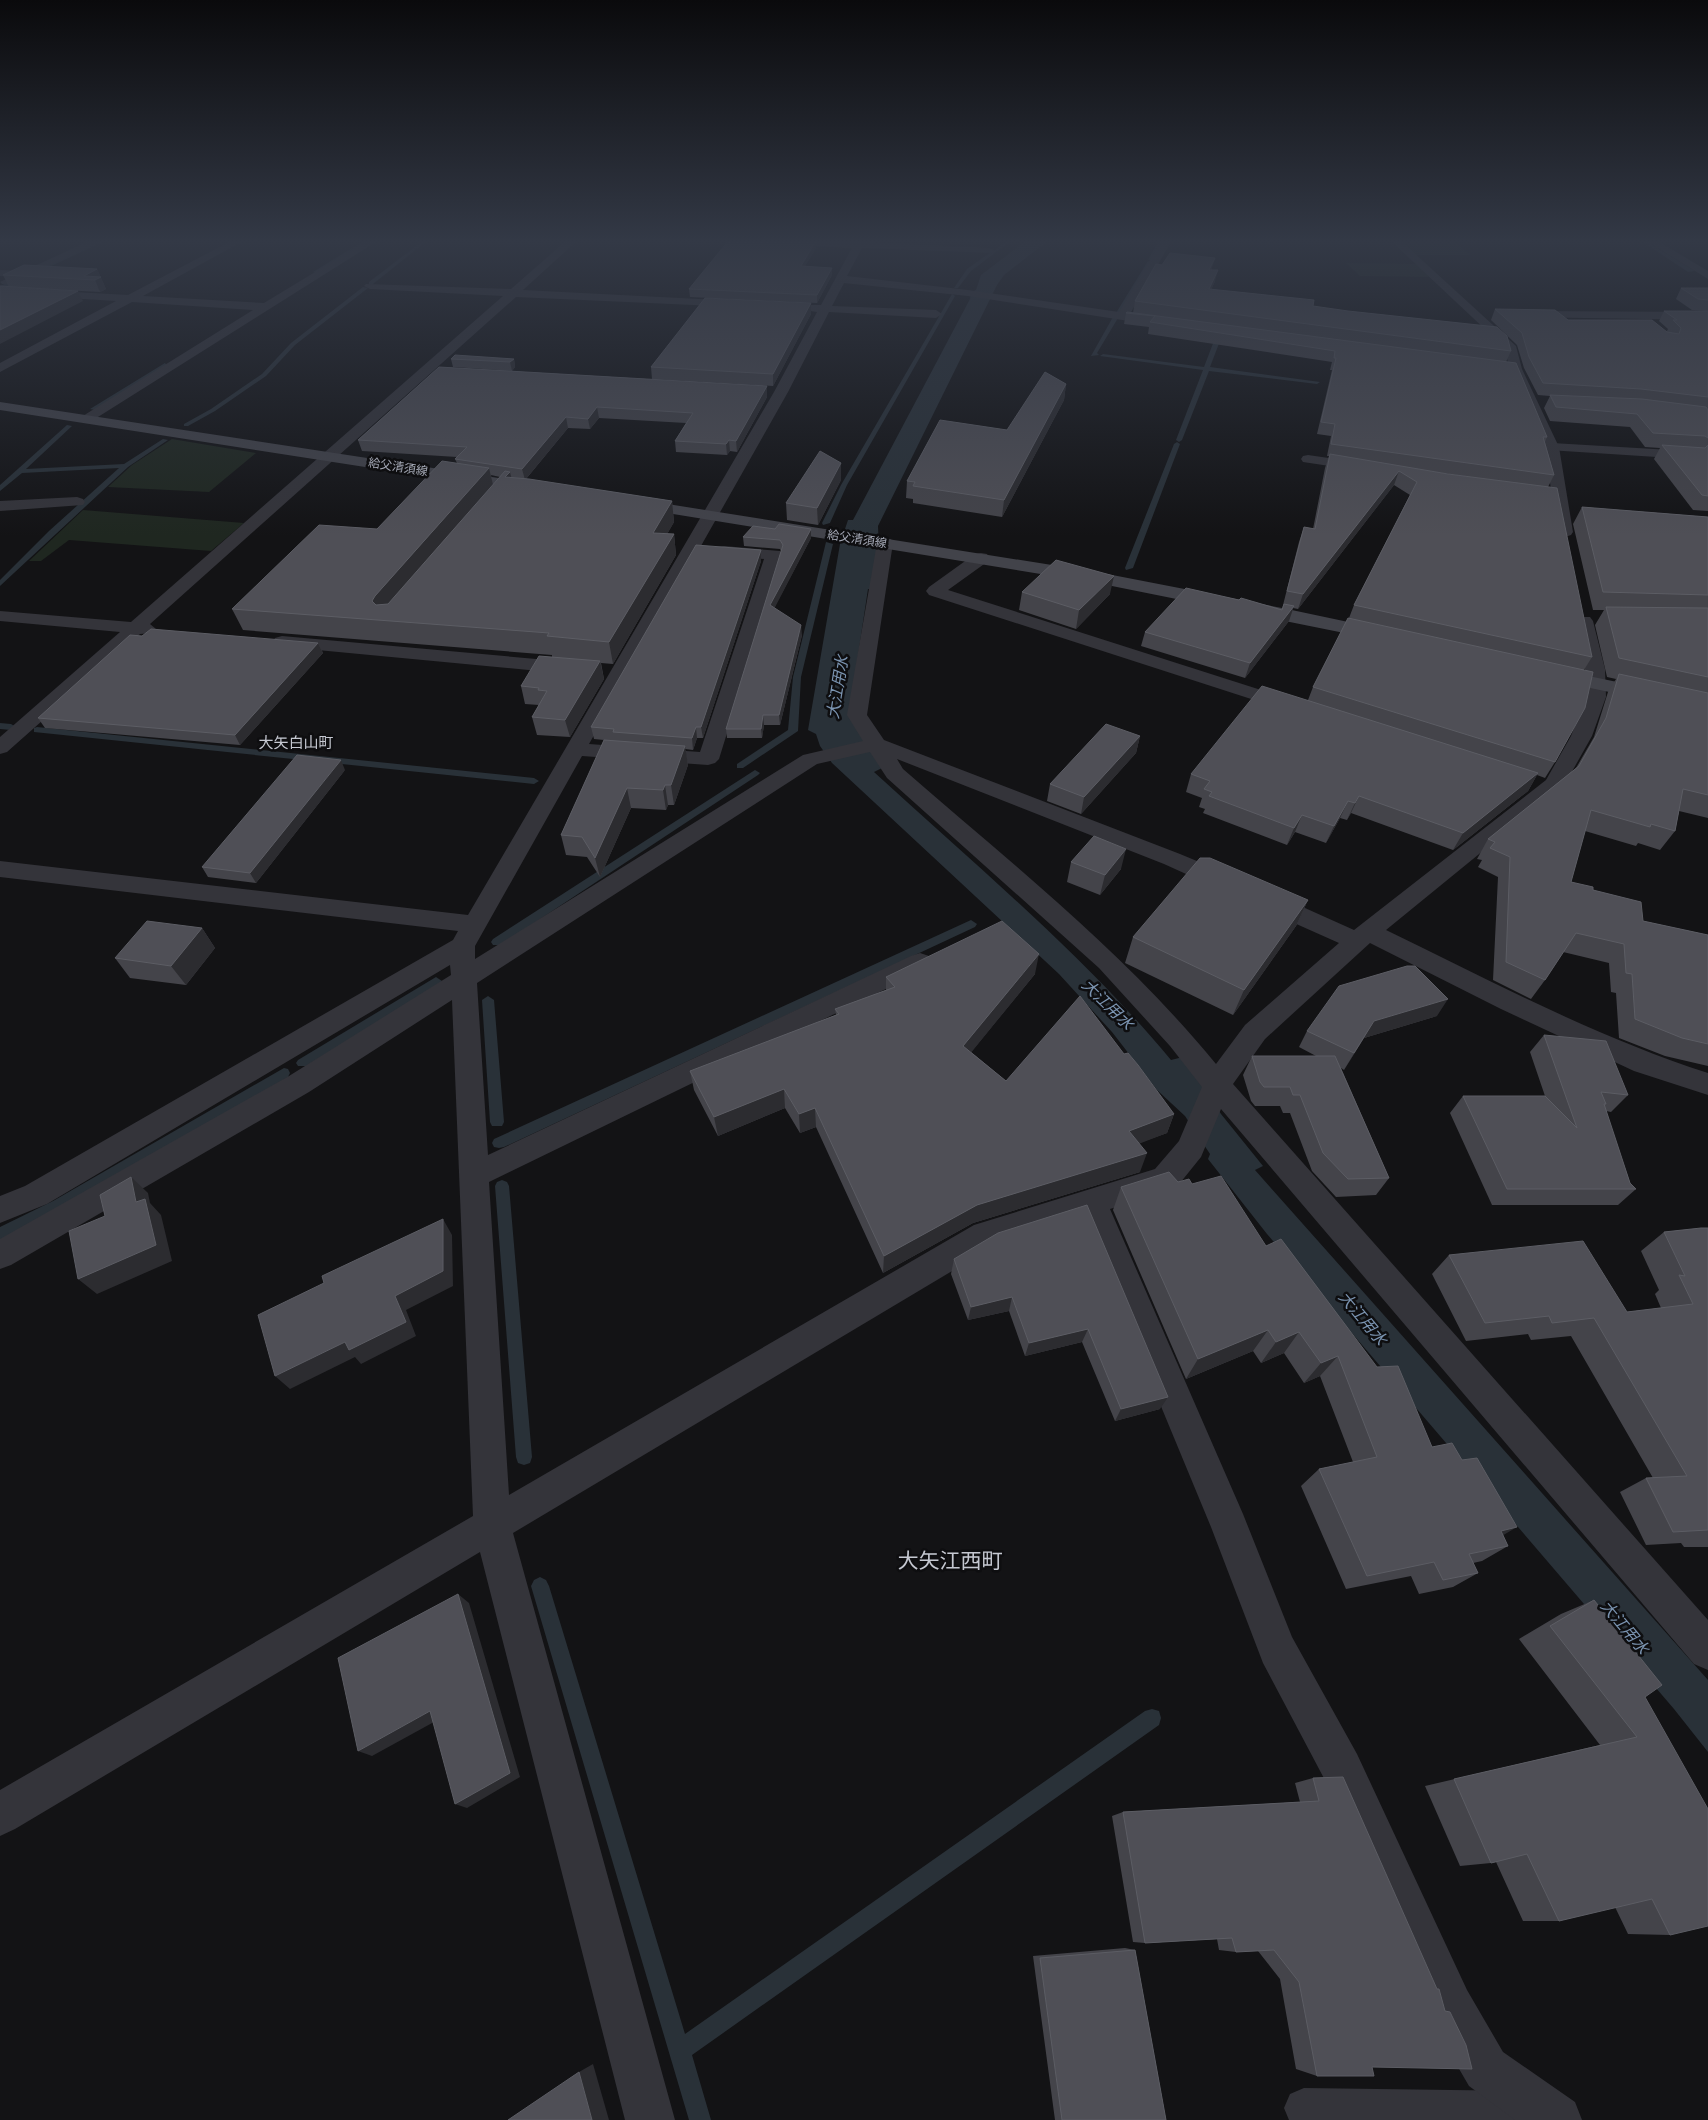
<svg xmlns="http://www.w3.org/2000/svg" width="1708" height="2120" font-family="Mulish,'Noto Sans JP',sans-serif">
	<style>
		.green { fill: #1f2720 }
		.water { fill: #293138 }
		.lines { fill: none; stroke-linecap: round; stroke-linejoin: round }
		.stream { fill: #293138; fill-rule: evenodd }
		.lane { fill: #34343a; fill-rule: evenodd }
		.street { fill: #34343a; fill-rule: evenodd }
		.secondary { fill: #42434a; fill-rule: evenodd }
		.wall { fill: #44444a; fill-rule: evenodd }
		.shaded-wall { fill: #2c2c30 }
		.building { fill: #4f4f56; stroke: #5c5d64 }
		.labels { text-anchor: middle; stroke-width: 5; stroke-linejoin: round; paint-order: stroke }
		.far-street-label { font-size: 12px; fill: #a4a8b5; stroke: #0e0e10 }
		.far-quarter-label { font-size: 15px; fill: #c5c8d1; stroke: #0e0e10 }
		.water-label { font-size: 16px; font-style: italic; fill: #7b94b1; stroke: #0e0e10 }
		.near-quarter-label { font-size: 21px; fill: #c5c8d1; stroke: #0e0e10 }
	</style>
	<rect width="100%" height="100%" fill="#131315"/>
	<path class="green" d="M1400 240 1454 241 1471 255H1415Z
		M1346 263 1418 264 1432 277 1360 276Z
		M172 439 256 453 209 492 108 487 132 465Z
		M83 510 244 523 211 551 69 540 41 561H29Z"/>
	<path class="water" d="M1027 240H1049L1004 275 997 285 878 526 879 550 873 590 868 589 849 715 882 768 874 772C975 865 1083 954 1171 1060L1183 1057 1221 1114 1263 1166 1255 1170 1708 1680V1752L1674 1709 1267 1234 1208 1159 1210 1154 1185 1116 1157 1090 1112 1032 1059 974 832 763 820 746 816 734 808 730 840 544 848 520H853L970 299 971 292 976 290 981 275Z"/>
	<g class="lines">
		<path class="stream" d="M102 240H107L0 290V286Z
			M365 240H370L317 273 313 272Z
			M424 240H428L373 284H369V282Z
			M1008 240H1012L971 271 958 288H954L967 269Z
			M1159 240H1163L1152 260H1148Z
			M1640 240H1644L1695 271 1688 272Z
			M1148 261 1150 262 1121 312 1116 313Z
			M363 287 368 288 295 345 266 376 215 411 188 426H184V424L211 409 262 374 291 343Z
			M952 294 955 296 847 485 830 523 823 525 822 523 841 485Z
			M1113 317 1118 318 1097 353 1099 355 1091 356Z
			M1220 331 1223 333 1210 367 1320 382 1317 384 1209 371 1182 440 1179 442 1176 440 1203 370 1100 356 1103 354 1204 367 1217 333Z
			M165 363 167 366 95 410 90 409Z
			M67 425 72 426 26 469 124 464 163 439 168 440 128 467 0 586V580L49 531 119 468 22 473 0 491V485Z
			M1177 442 1180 444 1133 568 1126 570 1125 568 1174 444Z
			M826 542 833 544 801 677 798 731 743 768H737V764L788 730 793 677Z
			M0 723 11 724 16 727 11 730 0 729Z
			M37 727 534 778 539 781 534 784 34 732V728Z
			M755 770 760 773 758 775 501 945H493L491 942 493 939Z
			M971 920 977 924 975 927 504 1147 499 1148 494 1147 492 1143 494 1139Z
			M436 977 442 981 440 984 306 1066H298L296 1063 298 1060Z
			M488 996 494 1000 504 1122 502 1126H492L490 1122 482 1000Z
			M284 1068 288 1069 290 1073 288 1077 63 1209 0 1240V1227L53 1201Z
			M502 1180 507 1182 509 1186 532 1457 530 1463 524 1465 518 1463 516 1457 495 1186 497 1182Z
			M540 1577 546 1580 549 1586 685 2034 1145 1711 1152 1709 1159 1711 1161 1718 1159 1725 692 2055 711 2120H689L531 1586 534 1580Z"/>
		<path class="lane" d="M0 270 22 271 26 274 22 277 0 276Z
			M1552 443 1688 451 1694 455 1688 459 1548 450V444Z
			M1304 2088 1533 2091 1547 2097 1553 2111 1550 2120H1289L1284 2108 1290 2094Z"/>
		<path class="street" d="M91 240H103L10 284H2L0 282Z
			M233 240H245L143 296 264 303 368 240H379L90 422 85 423 78 419 253 310 132 302 0 372V363L116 301 0 294V288L128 295Z
			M567 240H578L523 290 738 301 744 304 738 307 516 297 150 624 156 629 154 633 140 634 7 752 0 754V737L120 632 0 621V611L131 622 503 296 370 289 364 286 366 284 511 289Z
			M738 240 855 242 856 240H866L865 242 990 248 995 251 994 253 862 248 847 276 968 290 1119 312 1162 240H1172L1130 314 1161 318 1167 322 1161 326 968 296 844 283 832 306 936 310 942 314 936 318 829 312 788 392 589 744 700 752 764 559 724 556 718 555 716 551 718 547 724 546 780 551 782 555 719 759 715 763 708 765 582 756 475 946V959L803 755 863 741 847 715 877 543 879 539H891L893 543 867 715 884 740 1180 854 1233 876 1237 882 1233 888 1225 890 1217 888 1164 864 897 759 903 769C1011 863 1125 953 1216 1064L1245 1025 1339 943 1258 907 1255 901 1258 895 1267 893 1276 895 1354 930 1546 780 1571 736 1586 697 1585 669 1575 621 1578 617H1590L1593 621 1605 669 1606 697 1592 736 1565 784 1386 930C1491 981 1596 1037 1708 1073V1095L1634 1071 1501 1009 1370 943 1265 1039 1233 1084 1708 1620V1670L1694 1664 1221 1109 1201 1157 1176 1188 1110 1209 1243 1514 1292 1637 1357 1754 1467 1990 1503 2052 1575 2102 1582 2120H1515L1469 2086 1433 2024 1327 1784 1263 1663 1211 1527 1083 1218 994 1246 513 1533 675 2120H625L480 1552 15 1829 0 1836V1790L473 1516 452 1000 309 1092 11 1265 0 1269V1239L289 1076 451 975 450 965 47 1204 0 1223V1196L25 1186 453 940 458 931 0 877V861L468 915 774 392 817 312 804 310 802 308 808 305H821L852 248 743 243ZM870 752 887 778 1099 968 1170 1046 1202 1087 1179 1141 1155 1169 974 1225 509 1495 489 1182 929 968 933 962 929 956 920 953 911 956 488 1155 477 983 817 764Z
			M1390 240H1400L1516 346 1522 369 1559 447 1573 532 1571 535 1565 537 1557 532 1545 447 1514 375 1510 370 1504 347Z
			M1645 240H1656L1708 271V279Z
			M1525 311 1708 312V320L1521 317 1519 315Z
			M1308 455 1363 463 1370 467 1363 471 1303 462 1301 459 1303 456Z
			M77 497 83 499 85 502 83 505 0 511V501Z
			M981 553 987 554 989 558 987 562 948 590 1299 702 1302 706 1299 710 1292 712 1285 710 929 595 926 591 929 587 975 554Z
			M282 636 570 662 577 664 580 668 577 672 570 674 275 646 273 642 275 638Z"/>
		<path class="secondary" d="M0 402 532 483 540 488 532 493 0 410Z
			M636 499 1102 573 1287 609 1386 630 1388 634 1386 638 1379 640 1102 584 630 507 628 504 630 501Z
			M1555 669 1708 701V713L1548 679 1545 675 1548 671Z"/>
	</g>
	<path class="wall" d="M816 241V248L805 266 832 275 817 303 690 297 689 289Z
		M1212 268V270L1215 281 1211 290 1313 306 1511 351 1506 362 1547 437 1545 442 1554 475 1548 487 1592 657 1584 670 1555 762 1545 778 1537 775 1528 791 1453 850 1351 813 1347 820 1340 818 1326 843 1295 832 1287 845 1203 813 1205 809 1199 807 1202 798 1186 792 1191 774 1308 700 1313 687 1349 618 1354 605 1410 495 1394 485 1298 609 1293 608 1289 621 1245 678 1141 646 1145 632 1282 609 1299 542 1304 527 1313 529 1325 468 1329 456H1327L1331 436 1317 434 1332 370H1330L1332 362 1148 334 1149 327 1124 324 1126 313H1133L1135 301ZM1422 470 1483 479 1448 474Z
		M97 269 106 289 100 292 9 287 3 275Z
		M1681 288H1708V311L1692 310 1676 299Z
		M811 303V314L773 386 652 379 651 367Z
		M1495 309 1568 320 1667 331 1668 329 1659 321 1664 311H1708V511L1693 510 1654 459 1660 448 1645 447 1630 427 1550 421 1544 408 1550 396 1538 395 1524 368 1517 345 1491 320Z
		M451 359H514L515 367 512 371 453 367Z
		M439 367 767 386V397L737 452 730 451 727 455 676 452 675 441 686 423 599 418 590 429 568 428 526 479 672 501 674 522 667 534H674L676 555 613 664 601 663 604 679 570 737 537 735 532 717 539 705 525 704 521 686 552 657V655L243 630 232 609 377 529 457 463 455 459 457 457 362 451 358 440ZM491 475 500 477 493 485Z
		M1066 384 1064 400 1002 517 913 503V499L906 498 907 481 1007 430Z
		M841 480 818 525 787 520 786 503Z
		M1582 507 1708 517V818L1679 811 1675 831 1660 850 1638 843 1636 846 1585 831 1571 882 1593 890 1643 921 1708 935V1066L1665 1056 1619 1038 1616 993 1611 992 1609 963 1563 952 1545 980 1531 999 1493 980 1498 877 1478 867 1482 860 1477 859 1488 839 1576 768 1594 737 1608 692 1616 679 1607 677 1595 625 1604 610H1593L1573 524Z
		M775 529H811V538L774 608 802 635 780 725H764L762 738H727L726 729 781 551 780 549 744 546 743 537Z
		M761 550V561L703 738H697L693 750 685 749 688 765 674 805H668L666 810 631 808 600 877 587 857 566 855 561 835 604 740 594 739 591 727Z
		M1022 592 1110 594 1076 629 1019 610Z
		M142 636 318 643 323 653 240 745 45 728 38 718Z
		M1140 736 1136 753 1081 814 1047 801 1050 784Z
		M345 770 256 883 208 877 202 867Z
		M1071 862 1121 869 1100 895 1067 882Z
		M1308 900 1296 926 1233 1015 1125 963 1133 937Z
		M202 928 215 948 186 985 130 978 115 958Z
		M1035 974 971 1052 1006 1081 1124 1054 1174 1114 1167 1133 1139 1143 1140 1172 973 1223 883 1273 816 1127 800 1133 785 1108 718 1136 694 1090 690 1071 836 1015 835 1009 886 990V977Z
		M1437 1016 1364 1038 1344 1070 1341 1068 1389 1178 1376 1195 1336 1197 1312 1171 1290 1113H1283L1280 1106H1255L1251 1101 1243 1075 1252 1056H1316L1299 1047 1307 1031Z
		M1544 1035 1628 1095 1611 1112 1606 1111 1630 1183 1636 1189 1618 1205H1492L1450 1113 1463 1096H1545L1530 1052Z
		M1178 1182 1192 1184 1266 1246 1432 1447 1503 1535 1508 1546 1482 1561 1473 1563 1478 1573 1453 1587 1419 1594 1411 1576 1346 1589 1301 1486 1319 1469 1353 1462 1320 1376 1304 1383 1284 1353 1261 1363 1253 1351 1186 1379 1113 1210 1121 1187Z
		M1087 1205 1160 1409 1115 1421 1082 1342 1025 1356 1009 1311 968 1320 951 1274 954 1259Z
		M1708 1228V1547H1684L1681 1543 1646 1545 1620 1492 1646 1478H1653L1571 1336 1531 1340 1528 1334 1466 1341 1432 1274 1449 1255 1627 1312 1661 1308 1655 1294 1659 1290 1641 1251 1664 1232Z
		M1594 1600 1645 1697 1670 1935 1628 1934 1615 1907 1559 1921H1523L1496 1862 1491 1863 1460 1866 1425 1786 1600 1745 1519 1639 1561 1614Z
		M1343 1777 1372 2067 1317 2076 1296 2069 1280 1979 1258 1951 1236 1952 1219 1950 1217 1939 1145 1943 1133 1942 1112 1816 1123 1812 1300 1802 1295 1783 1313 1778Z
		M1125 1948 1135 1950 1166 2120H1055L1033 1956Z"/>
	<path class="shaded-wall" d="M816 241V248L801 273V266Z
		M1215 258 1212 268 1207 281 1209 270Z
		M832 268V275L817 303V295Z
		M97 269 106 289 100 292 95 280 84 276Z
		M1218 270 1215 281 1206 301 1209 289Z
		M78 291 83 301 0 344V330Z
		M811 303V314L773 386V374Z
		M514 359 515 367 512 371 510 362Z
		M1066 384 1064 400 1002 517 1004 500Z
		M767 386V397L737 452 736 441Z
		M597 407 599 418 590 429 588 419Z
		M566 417 568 428 525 480 522 469Z
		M729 440 730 451 727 455 726 444Z
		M841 463V480L818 525 817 508Z
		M489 468 494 489 383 618 372 601 375 596Z
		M1399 471 1394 485 1298 609 1303 594Z
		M510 472 515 492 505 477Z
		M672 501 674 522 656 554 653 533Z
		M811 529V538L771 615 770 605Z
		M674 534 676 555 613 664 609 642Z
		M761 550V561L703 738 701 727Z
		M1114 576 1110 594 1076 629 1079 610Z
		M1294 606 1289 621 1245 678 1250 663Z
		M801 625 802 635 780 725 779 715Z
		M318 643 323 653 240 745 235 735Z
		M600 661 604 679 570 737 565 720Z
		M763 715 764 725 762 738 761 729Z
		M696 727 697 738 693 750 692 738Z
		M1140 736 1136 753 1081 814 1084 797Z
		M685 746 688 765 674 805 671 785Z
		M341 760 345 770 256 883 250 873Z
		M1538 773 1528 791 1453 850 1463 833Z
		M665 785 668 805 666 810 663 790Z
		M627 788 631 808 600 877 595 858Z
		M1359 796 1351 813 1347 820 1355 803Z
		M1348 801 1340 818 1326 843 1334 826Z
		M1302 815 1295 832 1287 845 1294 828Z
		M1126 849 1121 869 1100 895 1105 875Z
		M1308 900 1296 926 1233 1015 1244 990Z
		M202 928 215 948 186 985 171 966Z
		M1039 954 1035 974 961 1065 963 1046Z
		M1448 999 1437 1016 1364 1038 1344 1070 1374 1021Z
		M784 1089 785 1108 718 1136 714 1117Z
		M815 1108 816 1127 800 1133 799 1114Z
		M1174 1114 1167 1133 1123 1150 1129 1131Z
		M1147 1153 1140 1172 973 1223 883 1273 884 1256 977 1205Z
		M131 1177 148 1193 150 1203 161 1215 172 1261 97 1294 78 1279 136 1202Z
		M443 1219 452 1235 453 1286 406 1310 416 1336 361 1364 355 1357 290 1389 275 1376 345 1342 395 1296Z
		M1012 1297 1009 1311 968 1320 971 1307Z
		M1088 1329 1082 1342 1025 1356 1029 1343Z
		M1268 1330 1253 1351 1186 1379 1198 1359Z
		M1299 1332 1284 1353 1261 1363 1276 1342Z
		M1338 1356 1320 1376 1304 1383 1321 1363Z
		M1168 1397 1160 1409 1115 1421 1121 1409Z
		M1517 1527 1490 1543 1501 1531Z
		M458 1594 469 1603 520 1777 467 1808 455 1804Z
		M430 1711 443 1717 372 1756 358 1751Z
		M593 2064 609 2120H592L579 2072Z"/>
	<path class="building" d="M729 240H779L816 241 801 266 832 268 817 295 689 289Z
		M1170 253 1215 258 1209 270H1218L1209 289 1314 300 1313 306 1348 311 1497 327 1507 336 1511 351 1135 301 1156 264 1162 265Z
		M24 265 97 269 84 276 101 277 95 280 3 275Z
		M0 286 78 291 0 330Z
		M1681 288H1708V300L1698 299Z
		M705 298 811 303 773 374 651 367Z
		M1495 309 1555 310 1568 320H1652L1667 332 1679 334 1681 328 1673 320H1677L1664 311H1708V397L1641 389 1543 383 1529 357 1522 333Z
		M1127 312 1516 363 1547 437H1543L1554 475 1331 444 1335 424 1321 422 1336 358H1334L1335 351 1150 322 1155 316 1126 313Z
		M455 355 514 359 510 362 451 359Z
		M439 367 767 386 736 441 729 440 726 444 675 441 693 413 597 407 588 419 566 417 522 469 455 459 467 447 358 440Z
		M1045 372 1066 384 1004 500 913 486 915 482 907 481 940 420 1007 430Z
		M1550 395 1642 399 1706 407 1708 410V438L1705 436 1653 433 1637 414 1556 407Z
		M1662 445 1705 448 1708 445V496L1702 495Z
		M820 451 841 463 817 508 786 503Z
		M1330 454 1448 474 1557 488 1592 657 1354 605 1417 482 1399 471 1303 594 1287 591 1304 527 1315 529Z
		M442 461 489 468 375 596 372 601 376 605 388 604 505 471 510 472 505 477 529 479 672 501 653 533 674 534 609 642 547 636 549 633 232 609 319 525 377 529Z
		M1582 507 1708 517V595L1603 592Z
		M779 524 811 529 770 605 801 625 779 715H763L761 729H726L783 545 780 540 743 537 753 526 775 529Z
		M696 545 761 550 701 727H696L692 738 613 732 614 729 591 727Z
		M1056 560 1114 576 1079 610 1022 592Z
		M1186 588 1239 600 1241 598 1282 610 1284 604 1294 606 1250 663 1145 632Z
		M1606 607 1708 608V677L1619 658Z
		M1348 618 1593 672 1585 708 1555 762 1313 687Z
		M151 629 318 643 235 735 38 718 130 635 142 636Z
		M539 656 600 661 565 720 532 717 547 691 538 690 539 688 521 686Z
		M1619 674 1708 693V795L1683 789 1675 831 1651 824 1650 827 1591 810 1571 882 1593 887V890L1641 902 1643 921 1708 935V1044L1682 1038 1635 1019 1632 974 1626 973 1624 944 1576 933 1545 980 1506 962 1510 857 1490 848 1495 842 1488 839 1579 766 1606 718Z
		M1262 686 1538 773 1463 833 1359 796 1355 803 1348 801 1334 826 1302 815 1294 828 1209 796 1212 792 1204 789 1210 781 1191 774Z
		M1106 724 1140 736 1084 797 1050 784Z
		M604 740 685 746 671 785H665L663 790 627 788 595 858 582 837 561 835Z
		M297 755 341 760 250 873 202 867Z
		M1094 836 1126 849 1105 875 1071 862Z
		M1200 858H1210L1308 900 1244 990 1133 937Z
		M147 921 202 928 171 966 115 958Z
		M1002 921 1039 954 963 1046 1006 1081 1080 996 1124 1054 1128 1053 1138 1065 1174 1114 1129 1131 1147 1153 977 1205 884 1256 815 1108 799 1114 784 1089 714 1117 690 1071 839 1014 835 1009 895 987 886 977Z
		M1407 966H1415L1448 999 1374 1021 1354 1053 1307 1031 1339 986Z
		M1544 1035 1606 1041 1628 1095 1601 1092 1606 1104H1604L1630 1183 1636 1189H1507L1463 1096H1545L1577 1128Z
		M1252 1056H1335L1389 1178 1348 1179 1323 1153 1300 1095H1293L1290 1087H1264L1260 1082Z
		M1169 1172 1178 1182 1189 1179 1192 1184 1221 1176 1266 1246 1281 1239 1377 1367 1398 1366 1432 1447 1452 1443 1462 1460 1477 1458 1517 1527 1501 1531 1508 1546 1469 1554 1478 1573 1443 1580 1434 1562 1367 1576 1319 1469 1377 1457 1338 1356 1321 1363 1299 1332 1276 1342 1268 1330 1198 1359 1121 1187Z
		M131 1177 136 1202 145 1199 156 1245 78 1279 69 1231 105 1216 100 1195Z
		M1087 1205 1168 1397 1121 1409 1088 1329 1029 1343 1012 1297 971 1307 954 1259 998 1233Z
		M443 1219V1271L395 1296 406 1322 349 1350 345 1342 275 1376 258 1315 324 1283 322 1276Z
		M1701 1228H1708V1530L1673 1532 1646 1478 1687 1476 1594 1318 1552 1323 1549 1316 1485 1323 1449 1255 1583 1241 1627 1312 1693 1304 1679 1275 1685 1276 1664 1232Z
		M458 1594 510 1773 455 1804 430 1711 358 1751 338 1658Z
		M1594 1600 1662 1685 1645 1697 1708 1809V1926L1670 1935 1652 1899 1559 1921 1527 1854 1491 1863 1454 1779 1637 1737 1550 1626Z
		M1343 1777 1437 1989H1439L1445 2011 1450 2012 1466 2045 1472 2069 1372 2067 1374 2076H1317L1299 1982 1274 1950 1236 1952 1232 1938 1145 1943 1123 1812 1319 1801 1313 1778Z
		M1135 1950 1166 2120H1062L1040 1958Z
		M579 2072 592 2120H508Z"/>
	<linearGradient id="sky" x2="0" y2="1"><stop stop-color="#0a0a0c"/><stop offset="0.45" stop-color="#333946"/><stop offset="1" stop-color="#333946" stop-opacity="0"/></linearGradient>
	<rect width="1708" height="536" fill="url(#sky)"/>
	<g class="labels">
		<g class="far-street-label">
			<text transform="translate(398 467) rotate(9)" y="4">給父清須線</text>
			<text transform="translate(857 539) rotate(9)" y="4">給父清須線</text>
		</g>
		<g class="far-quarter-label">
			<text x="296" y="748">大矢白山町</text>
		</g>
		<g class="water-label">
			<text transform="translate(837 687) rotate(-81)" y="6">大江用水</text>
			<text transform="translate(1108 1004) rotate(44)" y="6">大江用水</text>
			<text transform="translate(1363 1318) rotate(50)" y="6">大江用水</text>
			<text transform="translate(1625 1627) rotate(50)" y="6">大江用水</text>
		</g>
		<g class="near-quarter-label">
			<text x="950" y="1568">大矢江西町</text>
		</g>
	</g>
</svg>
